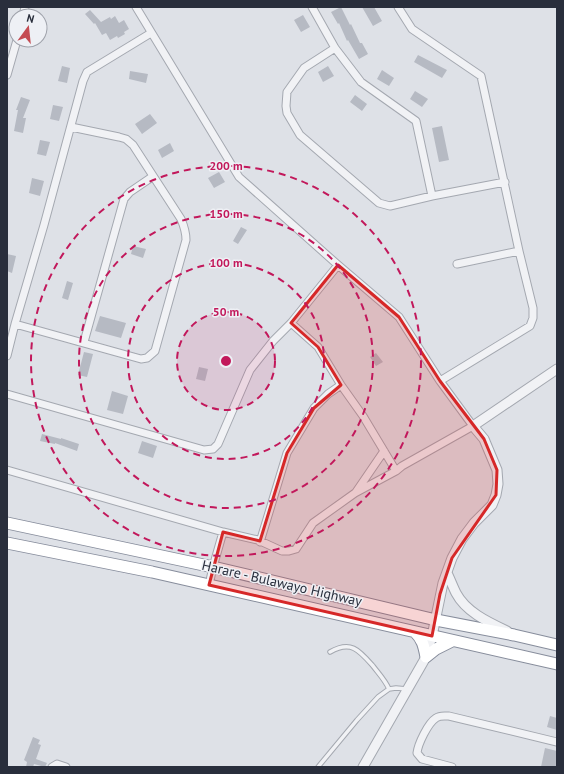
<svg xmlns="http://www.w3.org/2000/svg" width="564" height="774" font-family="'PT Sans',sans-serif">
	<style>
		.building { fill: #b6bac3 }
		.lines { fill: none; stroke-linecap: round; stroke-linejoin: round }
		.service-casing { stroke: #a4a8b0; stroke-width: 5.5 }
		.minor-casing { stroke: #a4a8b0; stroke-width: 9 }
		.tertiary-casing { stroke: #a4a8b0; stroke-width: 11 }
		.trunk-casing { stroke: #878d9c; stroke-width: 13 }
		.service { stroke: #f1f2f5; stroke-width: 3.5 }
		.minor { stroke: #f1f2f5; stroke-width: 7 }
		.tertiary { stroke: #f1f2f5; stroke-width: 9 }
		.trunk { stroke: #fff; stroke-width: 11 }
		.marked { fill: #d62828; fill-opacity: 0.2; stroke: #d62828; stroke-width: 3; stroke-linejoin: round }
		.ring { fill: none; stroke: #c2185b; stroke-width: 2; stroke-dasharray: 7 5 }
		.labels { text-anchor: middle; stroke-width: 3; stroke-linejoin: round; paint-order: stroke }
		.street-label { font-size: 14px; fill: #292e3c; stroke: #eef0f5 }
		.centre { fill: #c2185b; stroke: #eef0f5; stroke-width: 2 }
		.ring-label { font-size: 12px; text-anchor: middle; font-weight: bold; fill: #c2185b; stroke: #eef0f5; stroke-width: 3; stroke-linejoin: round; paint-order: stroke }
	</style>
	<rect width="100%" height="100%" fill="#dee1e7"/>
	<path class="building" d="M341 7 350 25 351 24 360 43H362L368 54 359 59 348 40 347 41 339 23 338 24 331 12Z
		M362 7H374L382 21 373 26Z
		M90 10 101 22 110 17 111 19 115 16 119 23 124 20 129 29 124 32 125 34 118 38 117 36 110 40 106 33 102 35 95 23 94 24 85 14Z
		M303 15 310 27 301 32 294 20Z
		M418 55 447 70 442 78 414 62Z
		M62 66 70 68 67 83 58 81Z
		M328 66 334 76 323 82 318 72Z
		M382 70 394 78 389 86 377 79Z
		M130 71 148 74 146 83 129 79Z
		M415 91 428 99 422 107 410 99Z
		M355 95 367 104 362 111 350 102Z
		M21 97 30 100 23 118H26L23 133 14 131 18 110H16Z
		M53 105 63 107 59 121 50 119Z
		M150 114 157 123 142 134 135 124Z
		M442 126 449 160 439 162 432 128Z
		M40 140 50 142 46 156 37 154Z
		M170 143 174 151 162 158 158 150Z
		M219 172 225 182 214 188 208 178Z
		M32 178 44 181 40 196 29 193Z
		M241 227 247 230 238 244 233 241Z
		M133 246 146 249 143 258 131 254Z
		M7 254 16 256 12 273 7 271Z
		M67 281 73 283 68 300 62 298Z
		M100 316 126 323 121 338 95 331Z
		M84 352 93 354 87 377 78 375Z
		M376 353 383 362 376 366 370 357Z
		M199 367 208 369 205 381 196 379Z
		M112 391 128 396 123 414 107 410Z
		M42 434 61 439V438L79 444 77 451 55 443V444L40 441Z
		M142 441 157 446 153 458 138 453Z
		M550 716 557 718V730L547 727Z
		M33 737 40 740 38 744 41 745 36 759 47 763 45 767 34 764 33 767H26L27 762 24 760Z
		M545 748 557 751V767H541Z"/>
	<g class="lines">
		<defs>
			<path id="service" d="M330 652C351 640 359 650 373 666 379 674 385 680 389 689
				M318 767 357 720 378 697 389 689 396 688 407 689"/>
			<path id="minor" d="M312 7 335 48 361 82 416 121 432 196
				M398 7 412 29 481 76 519 251 533 308V318L530 326 440 381
				M23 16 25 7
				M335 48 304 68 287 92 286 106 287 113 300 135 379 203 390 206 432 196 505 182
				M7 75 17 40
				M457 264 519 251
				M291 323 318 347 341 385 363 416 396 471
				M15 324 141 359 147 358 155 351 186 240C186 232 184 226 181 219L133 145 126 139 119 137 71 127
				M84 342 124 199 130 192 152 177
				M7 356 15 324 44 225 83 81 87 72 151 33
				M7 394 204 450 213 449 218 444 250 370 273 341 291 323 338 265
				M7 470 223 532 258 540 282 551H289L296 549 313 523 355 493 396 471 402 466 473 426 440 381 399 317 338 265 239 177 136 7
				M356 492 384 451
				M260 542 287 453 314 408 328 394 341 385
				M209 585 213 567 223 532
				M52 767 57 764 66 767
				M452 767 422 759 417 753C418 744 428 723 436 718 440 715 444 716 449 716L557 742"/>
			<path id="tertiary" d="M447 573C450 579 453 587 456 593 466 612 488 622 507 631
				M363 767 426 657 432 636 443 583 452 558 462 539 474 523 492 505 496 495 498 484 497 470 484 439 473 426 557 369"/>
			<path id="trunk" d="M7 523 213 567 436 620 514 635 557 645
				M7 543 152 572 557 664
				M415 632C423 640 424 647 426 657
				M426 657 436 649 452 641"/>
		</defs>
		<use href="#service" class="service-casing"/>
		<use href="#minor" class="minor-casing"/>
		<use href="#tertiary" class="tertiary-casing"/>
		<use href="#trunk" class="trunk-casing"/>
		<use href="#service" class="service"/>
		<use href="#minor" class="minor"/>
		<use href="#tertiary" class="tertiary"/>
		<use href="#trunk" class="trunk"/>
	</g>
	<path class="marked" d="M338 265 399 317 440 381 484 439 497 470 496 495 452 558 440 594 432 636 209 585 223 532 260 541 287 453 314 408 341 385 318 347 291 323Z"/>
	<circle cx="226" cy="361" r="49" fill="#c2185b" fill-opacity=".12"/>
	<g class="ring">
		<circle cx="226" cy="361" r="49"/>
		<circle cx="226" cy="361" r="98"/>
		<circle cx="226" cy="361" r="147"/>
		<circle cx="226" cy="361" r="195"/>
	</g>
	<g class="labels">
		<g class="street-label">
			<text transform="translate(282 583) rotate(13)" y="5">Harare - Bulawayo Highway</text>
		</g>
	</g>
	<circle cx="226" cy="361" r="6" class="centre"/>
	<g class="ring-label">
		<text x="226" y="170">200 m</text>
		<text x="226" y="218">150 m</text>
		<text x="226" y="267">100 m</text>
		<text x="226" y="316">50 m</text>
	</g>
	<rect width="564" height="774" fill="none" stroke="#292e3c" stroke-width="16"/>
	<g transform="translate(28 28) rotate(15)"><circle r="19" fill="#eef0f5" stroke="#9fa2ab"/>
	<path d="M0-3L7 15L0 10L-7 15Z" fill="#c44b52"/>
	<text y="-6" font-size="11" font-weight="bold" text-anchor="middle" fill="#292e3c">N</text>
	</g>
</svg>
